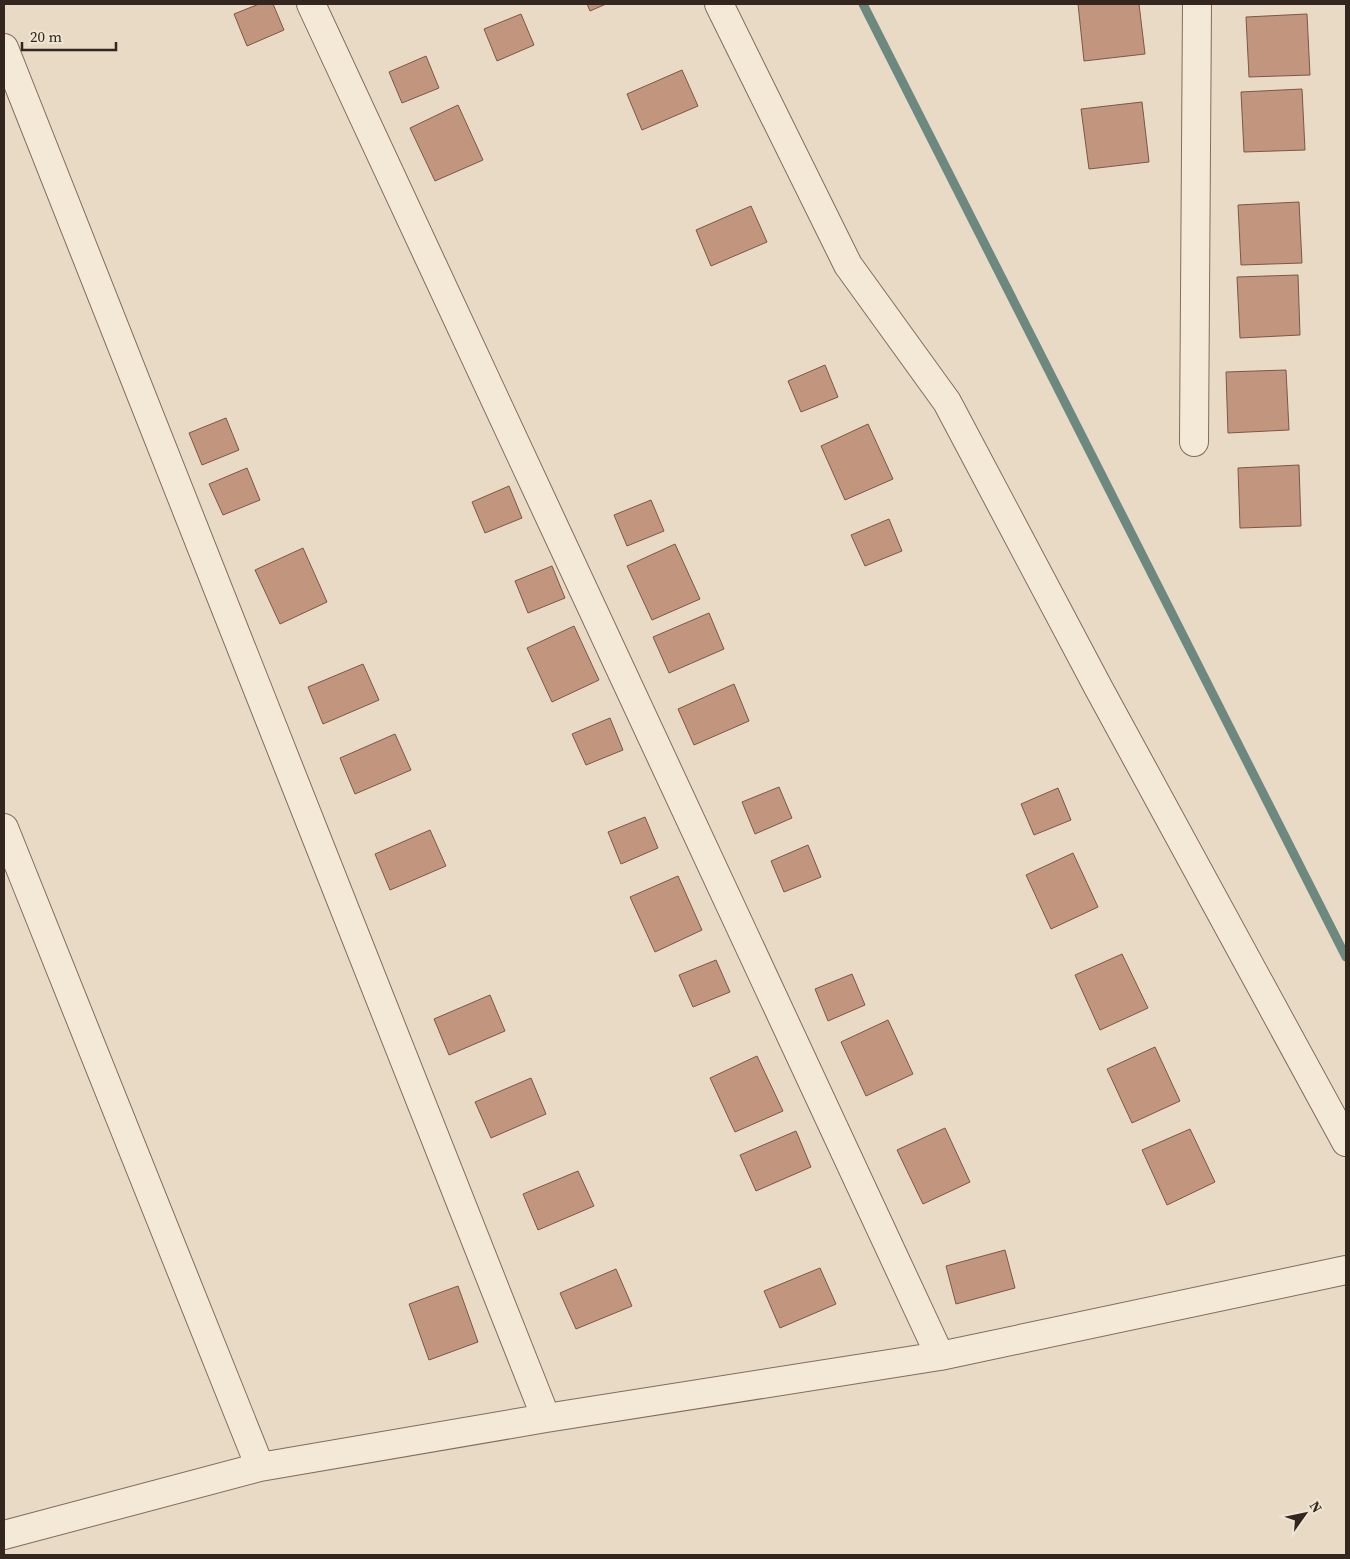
<svg xmlns="http://www.w3.org/2000/svg" width="1350" height="1559" font-family="'Source Serif 4',serif">
	<style>
		.lines { fill: none; stroke-linecap: round; stroke-linejoin: round }
		.stream { stroke: #6d887f; stroke-width: 9 }
		.building { fill: #c1957e; stroke: #7c5746 }
		.street-casing { stroke: #806d5d; stroke-width: 30 }
		.street { stroke: #f4e8d6; stroke-width: 28 }
	</style>
	<rect width="100%" height="100%" fill="#e8dac4"/>
	<g class="lines">
		<path class="stream" d="M863 4 1346 957"/>
	</g>
	<path class="building" d="M259 4H273L284 30 247 46 234 14Z
		M587 4H606L590 11Z
		M1078 4H1139L1145 54 1084 61Z
		M521 14 534 45 497 61 484 29Z
		M1307 14 1310 75 1249 77 1246 17Z
		M426 56 439 88 402 103 389 72Z
		M682 70 698 106 642 130 627 94Z
		M1302 89 1305 150 1244 152 1241 92Z
		M1142 102 1149 162 1089 169 1081 109Z
		M458 105 483 160 435 181 410 128Z
		M1299 202 1302 263 1241 265 1238 205Z
		M751 206 767 242 711 266 696 230Z
		M1298 275 1300 335 1240 338 1237 277Z
		M825 365 838 397 801 412 788 381Z
		M1286 370 1289 430 1228 433 1226 372Z
		M226 418 239 450 202 465 189 433Z
		M868 424 893 479 845 500 821 446Z
		M1299 465 1301 526 1240 528 1238 468Z
		M247 468 260 500 223 515 209 484Z
		M509 486 522 518 485 533 472 502Z
		M651 500 664 531 627 546 614 515Z
		M889 519 902 551 865 566 851 535Z
		M675 544 700 599 652 620 627 566Z
		M303 548 327 602 280 624 255 570Z
		M552 566 565 598 528 613 515 581Z
		M709 613 724 649 669 673 653 637Z
		M574 626 599 680 552 702 527 648Z
		M363 664 379 700 323 724 308 687Z
		M734 684 749 721 694 745 678 709Z
		M610 718 623 750 586 765 572 734Z
		M395 734 411 770 355 794 340 758Z
		M779 787 792 818 755 834 742 802Z
		M1058 788 1071 820 1034 835 1021 804Z
		M645 817 658 848 621 864 608 832Z
		M430 830 446 866 390 890 375 854Z
		M808 845 821 877 784 892 771 861Z
		M1073 853 1098 907 1051 929 1026 875Z
		M678 876 702 930 655 952 630 897Z
		M1122 954 1148 1008 1100 1030 1075 975Z
		M716 960 730 992 693 1007 679 975Z
		M852 974 865 1005 828 1021 815 989Z
		M490 995 505 1031 449 1055 434 1019Z
		M888 1020 913 1074 866 1096 841 1042Z
		M1155 1047 1180 1101 1132 1123 1107 1069Z
		M757 1056 783 1111 735 1132 710 1078Z
		M531 1078 546 1114 491 1138 475 1102Z
		M945 1128 970 1182 923 1204 897 1150Z
		M1190 1129 1215 1182 1167 1205 1142 1150Z
		M796 1131 811 1167 756 1191 740 1155Z
		M578 1171 594 1206 538 1230 523 1194Z
		M1005 1250 1015 1288 956 1304 946 1266Z
		M820 1268 836 1304 780 1328 764 1291Z
		M616 1269 632 1306 576 1329 560 1293Z
		M458 1286 478 1342 429 1360 409 1304Z"/>
	<g class="lines">
		<defs>
			<path id="street" d="M311 4 940 1356
				M719 4 848 265 947 402 1098 687 1346 1142
				M4 48 546 1418
				M1194 442 1197 4
				M4 828 260 1467
				M4 1535 260 1467 546 1418 940 1356 1346 1270"/>
		</defs>
		<use href="#street" class="street-casing"/>
		<use href="#street" class="street"/>
	</g>
	<rect width="1350" height="1559" fill="none" stroke="#32261f" stroke-width="10"/>
	<g transform="translate(1305 1514) rotate(57)" stroke="#f0e5d2" stroke-width="4" paint-order="stroke">
	<path d="M0-4L9 19L0 12L-9 19Z" fill="#32261f"/>
	<text y="-8" font-size="14" font-weight="bold" text-anchor="middle" fill="#32261f">N</text>
	</g>
	<path d="M22 42v8h94v-8" fill="none" stroke="#32261f" stroke-width="2.5"/>
	<text x="30" y="42" font-size="15" fill="#32261f" stroke="#f0e5d2" stroke-width="4" paint-order="stroke">20 m</text>
</svg>
